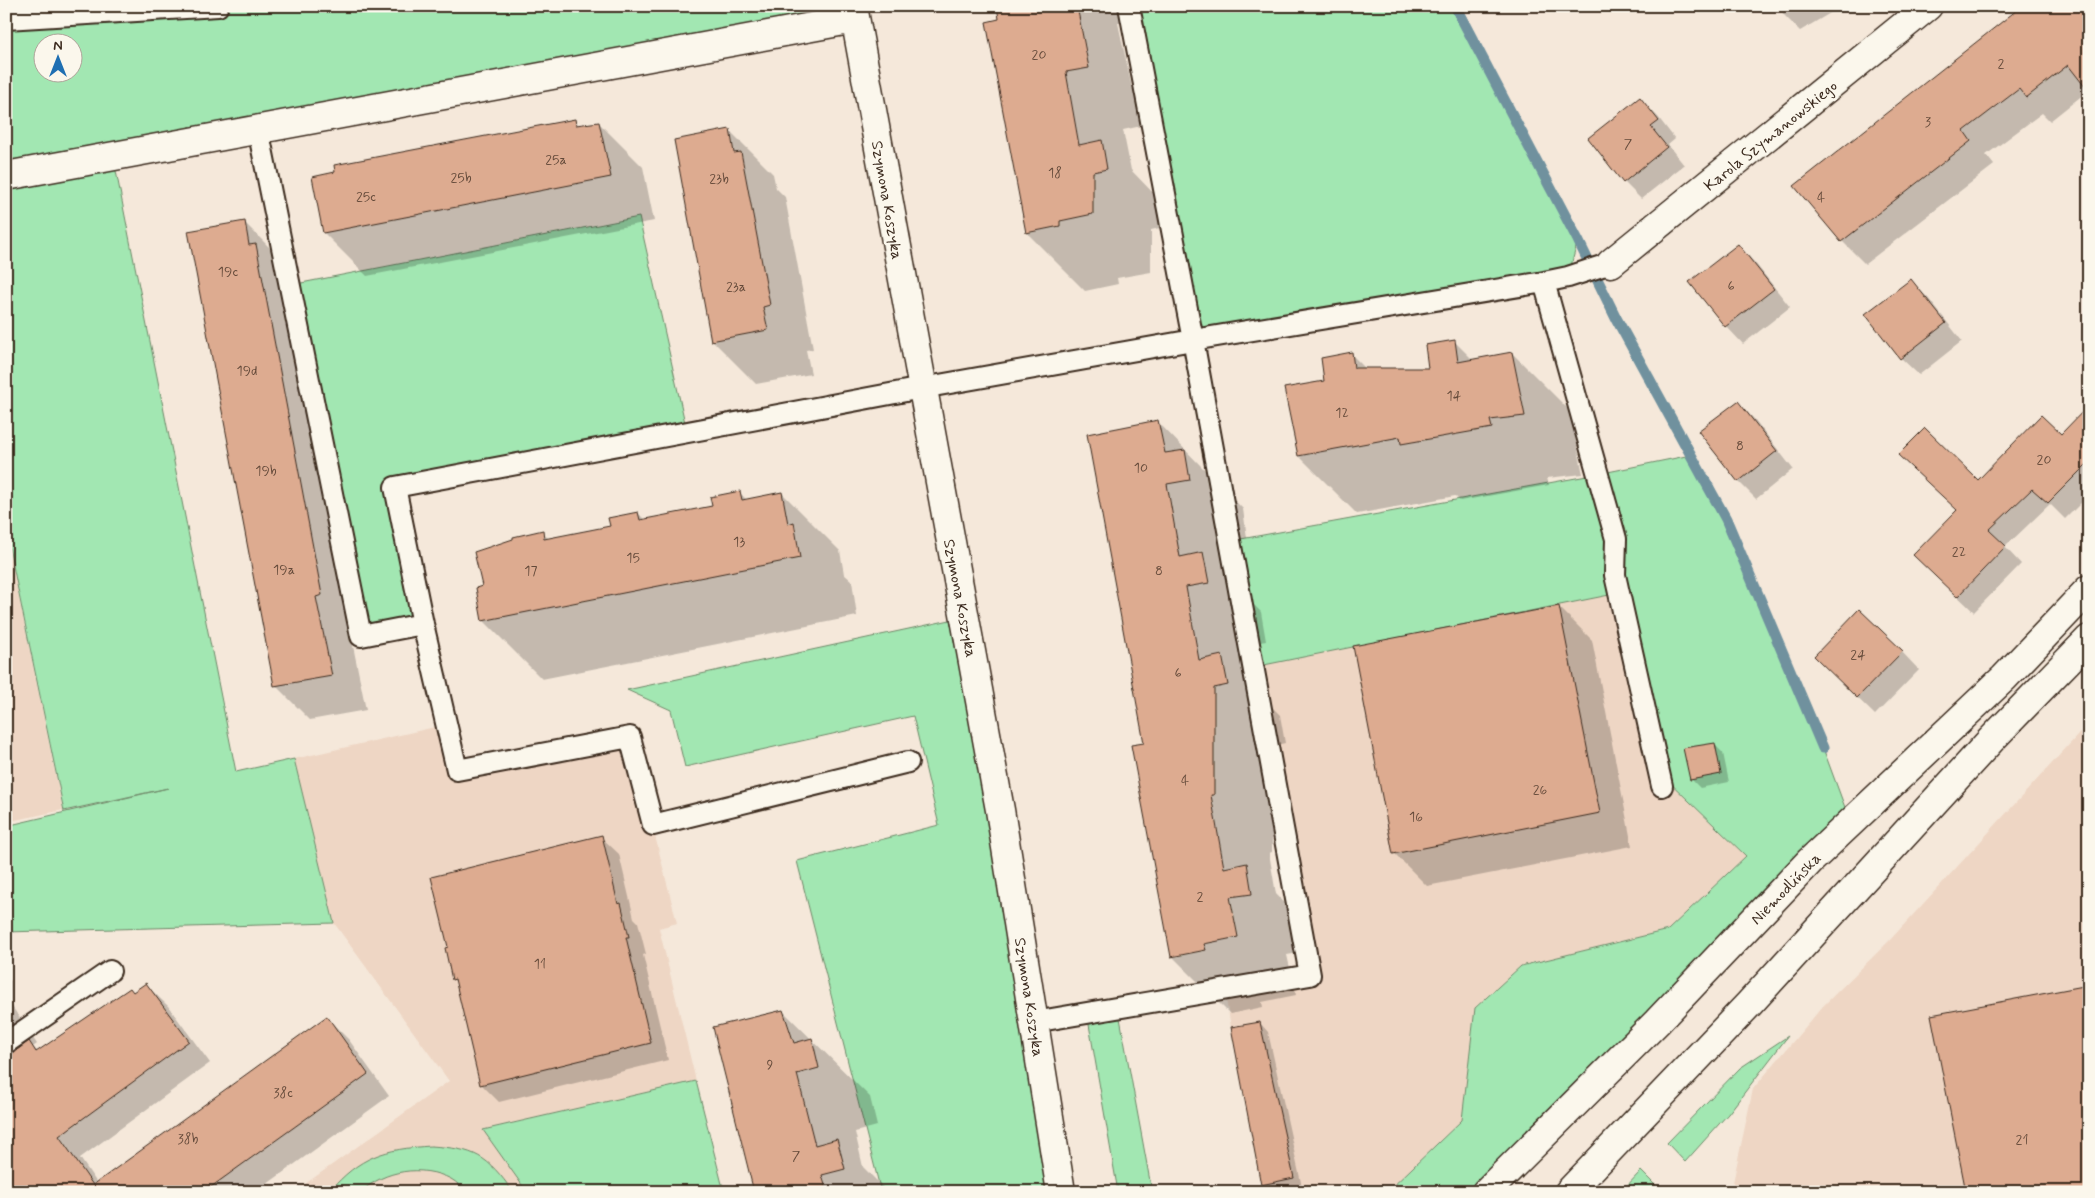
<svg xmlns="http://www.w3.org/2000/svg" width="2095" height="1198" font-family="Mynerve,sans-serif">
	<style>
		.built { fill: #eed6c4 }
		.green { fill: #a2e7b2; stroke: #6e8868; fill-rule: evenodd }
		.shadow { fill: #0003 }
		.lines { fill: none; stroke-linecap: round; stroke-linejoin: round }
		.stream { stroke: #6f919e; stroke-width: 11 }
		.building { fill: #ddab90; stroke: #3b2a1e }
		.service-casing { stroke: #3b2a1e; stroke-width: 24 }
		.minor-casing { stroke: #3b2a1e; stroke-width: 31 }
		.secondary-casing { stroke: #3b2a1e; stroke-width: 31 }
		.service { stroke: #fbf7ec; stroke-width: 20 }
		.minor { stroke: #fbf7ec; stroke-width: 28 }
		.secondary { stroke: #fbf7ec; stroke-width: 28 }
		.labels { text-anchor: middle; stroke-width: 5; stroke-linejoin: round; paint-order: stroke }
		.number-label { font-size: 14px; fill: #644a3a }
		.street-label { font-size: 16px; fill: #3b2a1e; stroke: #fbf7ec }
	</style>
	<rect width="100%" height="100%" fill="#f5e8da"/>
	<filter id="ink" filterUnits="userSpaceOnUse"><feTurbulence type="fractalNoise" baseFrequency=".02" numOctaves="2"/><feDisplacementMap in="SourceGraphic" scale="10" xChannelSelector="R" yChannelSelector="G"/><feConvolveMatrix kernelMatrix="1 2 1 2 8 2 1 2 1" color-interpolation-filters="sRGB"/></filter>
	<g filter="url(#ink)">
		<path class="built" d="M6 535 63 810 6 822Z
			M1619 593 1660 773 1746 856 1668 930 1521 966 1475 1008 1462 1120 1387 1192H1262L1224 989 1310 975 1254 667Z
			M2089 723V1192H1731L1753 1089 1823 1006 1889 941Z
			M444 725 458 770 630 737 677 923 659 928 696 1081 484 1130 527 1192H294L449 1081 334 923 294 759Z"/>
		<path class="green" d="M218 6H853L113 156 236 772 294 759 334 923 6 932V826L168 788 64 811 6 532V19ZM42 42H72V72H42Z
			M1129 6H1455L1578 240 1568 277 1193 340Z
			M639 217 687 432 395 487 423 624 361 636 291 285Z
			M1691 455 1726 519 1823 748 1850 821 1486 1192H1387L1462 1120 1475 1008 1521 966 1668 930 1746 856 1660 773 1619 593 1254 667 1230 541 1598 474Z
			M964 617 1061 1192H881L797 861 939 825 913 716 685 767 671 710 627 690Z
			M1118 1007 1152 1192H1118L1087 1013Z
			M1788 1036 1728 1114 1685 1162 1667 1143 1740 1068Z
			M696 1081 724 1192H527L483 1130Z
			M431 1146C475 1149 487 1155 513 1192 503 1192 474 1195 467 1191 461 1188 457 1182 451 1179 422 1164 384 1170 361 1192H329C360 1156 384 1149 431 1146Z
			M1641 1171 1662 1192H1621Z"/>
		<path class="shadow" d="M998 6H1138L1140 19 1118 23 1132 88 1141 97 1146 125 1123 130 1131 170 1159 199 1164 227 1151 230V272L1117 278 1118 284 1085 291 1027 233 987 23 1001 20Z
			M1778 6H1842L1800 31 1784 15Z
			M2062 6 2089 90 2050 121 2042 113 1986 155 1994 165 1865 264 1842 241Z
			M1640 99 1658 117 1675 139 1668 145 1684 165 1641 199 1624 182Z
			M574 120 580 126 599 123 643 167 654 221 367 276 324 233Z
			M730 131 773 174 776 188 785 197 813 349 806 350 811 374 756 384 712 340Z
			M244 222 279 257 356 630 350 631 366 710 310 720 275 685Z
			M1738 245 1755 263 1790 307 1743 344 1726 326 1691 282Z
			M1911 281 1928 298 1962 341 1919 375 1901 358Z
			M1454 341 1473 360 1512 353 1570 411 1583 474 1547 478 1549 485 1460 501 1455 496 1357 514 1299 456 1286 389 1326 382 1351 354 1367 370H1430Z
			M1737 402 1755 420 1793 469 1756 499 1738 481Z
			M2089 406V495L2065 519 2050 504 2005 547 2021 564 1974 612 1931 571 1958 510 1978 482 2061 436Z
			M1157 421 1243 509 1247 538 1225 542 1232 583 1261 612 1266 641 1243 645 1251 686 1280 715 1285 743 1272 746V852L1269 853 1276 894 1304 923 1310 951 1287 955 1296 995 1262 1002 1263 1007 1230 1014 1172 956 1146 744Z
			M740 493 747 500 782 493 840 551 844 574 852 581 857 616 542 679 483 620V587L515 540 542 532 550 540 611 527 638 513 645 520 713 507Z
			M1559 607 1592 640 1632 846 1427 886 1394 853Z
			M1902 652 1919 670 1875 715 1833 674Z
			M1714 744 1723 753 1729 782 1700 788 1691 779Z
			M601 837 619 854 634 918 638 922 646 954 643 955 668 1060 499 1102 482 1085 458 984 454 980 446 949Z
			M6 976 11 981V1005L37 1044 33 1047 38 1052 146 985 168 1006 210 1063 80 1158 97 1183 327 1018 349 1040 389 1096 256 1192H10L6 1187Z
			M783 1011 870 1097 877 1126 855 1132 863 1167 888 1192H755Z
			M1260 1023 1268 1032 1302 1187 1277 1192H1270L1262 1184Z"/>
		<g class="lines">
			<path class="stream" d="M1455 6 1578 240 1616 318 1726 519 1823 748"/>
		</g>
		<path class="building" d="M997 6H1077L1089 68 1066 72 1079 145 1102 140 1107 169 1093 172V214L1060 221V226L1026 233 986 22 999 19Z
			M2022 6H2089V92L2068 65 2026 98 2019 89 1964 131 1971 141 1841 242 1794 186Z
			M1640 97 1659 121 1651 127 1667 147 1623 183 1588 138Z
			M575 119 576 125 599 122 611 177 323 233 312 177 335 172 334 165Z
			M730 129 734 153 741 152 770 305 763 307 768 330 711 341 674 140Z
			M245 221 249 245 256 244 322 595 316 597 332 676 274 686 188 231Z
			M1738 244 1774 289 1725 327 1689 282Z
			M1911 279 1946 323 1900 359 1865 314Z
			M1455 340 1458 362 1512 352 1525 416 1490 420 1492 428 1401 444 1400 437 1298 456 1284 388 1324 381 1321 358 1352 352 1354 368H1428L1425 345Z
			M1738 401 1777 451 1738 482 1698 431Z
			M2089 405V462L2048 503 2032 489 1989 530 2006 546 1957 597 1913 555 1957 510 1898 455 1925 428 1978 480 2041 415 2061 434Z
			M1158 420 1165 453 1185 450 1190 480 1167 484 1180 557 1203 552 1209 583 1186 587 1199 660 1222 655 1228 685 1214 688V795H1211L1224 868 1247 863 1252 894 1230 897 1238 937 1204 944 1206 950 1171 957 1131 745 1144 743 1087 434Z
			M740 491 742 500 782 492 788 524 794 522 800 558 482 621 476 588 482 586 474 552 513 539V537L543 530 544 539 610 526 608 518 638 512 640 520 712 506 710 497Z
			M1559 606 1600 813 1393 854 1353 646Z
			M1859 609 1903 651 1857 698 1814 656Z
			M1715 743 1721 774 1690 780 1683 748Z
			M602 835 618 904 621 903 629 937H626L651 1043 480 1085 455 979 452 980 445 948 448 947 431 877Z
			M146 983 189 1041 59 1136 93 1185 327 1016 368 1074 204 1192H6V1055L13 1053 29 1041 36 1052 130 988 133 992Z
			M2089 985V1192H1966L1931 1015Z
			M783 1010 794 1043 812 1038 819 1068 797 1074 815 1145 837 1139 845 1169 822 1175 827 1192H754L719 1052 713 1027Z
			M1260 1022 1294 1178 1261 1185 1231 1027Z"/>
		<g class="lines">
			<defs>
				<path id="service" d="M6 19 218 6
					M258 129 361 636 423 624
					M1544 282 1616 539 1615 575 1662 786
					M908 762 653 825 630 737 457 770 423 624 395 487 922 388 1193 340 1129 6
					M1034 1022 1310 975 1193 340 1544 282 1568 277 1611 263
					M6 1043 110 971"/>
				<path id="minor" d="M853 6 1000 810 1061 1192
					M6 176 855 19
					M1611 263 1928 6"/>
				<path id="secondary" d="M1486 1192 1657 1022 1810 861 2004 678 2089 589
					M1569 1192 1749 1004 1991 740 2089 639"/>
			</defs>
			<use href="#service" class="service-casing"/>
			<use href="#minor" class="minor-casing"/>
			<use href="#secondary" class="secondary-casing"/>
			<use href="#service" class="service"/>
			<use href="#minor" class="minor"/>
			<use href="#secondary" class="secondary"/>
		</g>
	</g>
	<g class="labels">
		<g class="number-label">
			<text x="1039" y="59">20</text>
			<text x="2001" y="68">2</text>
			<text x="1928" y="126">3</text>
			<text x="1628" y="148">7</text>
			<text x="556" y="164">25a</text>
			<text x="1055" y="177">18</text>
			<text x="461" y="182">25b</text>
			<text x="719" y="183">23b</text>
			<text x="366" y="201">25c</text>
			<text x="1821" y="202">4</text>
			<text x="228" y="276">19c</text>
			<text x="1731" y="290">6</text>
			<text x="736" y="291">23a</text>
			<text x="247" y="375">19d</text>
			<text x="1454" y="400">14</text>
			<text x="1342" y="417">12</text>
			<text x="1740" y="450">8</text>
			<text x="2044" y="464">20</text>
			<text x="1141" y="472">10</text>
			<text x="266" y="475">19b</text>
			<text x="739" y="546">13</text>
			<text x="1959" y="556">22</text>
			<text x="633" y="562">15</text>
			<text x="284" y="574">19a</text>
			<text x="531" y="575">17</text>
			<text x="1159" y="575">8</text>
			<text x="1858" y="659">24</text>
			<text x="1178" y="677">6</text>
			<text x="1185" y="785">4</text>
			<text x="1540" y="794">26</text>
			<text x="1416" y="821">16</text>
			<text x="1200" y="901">2</text>
			<text x="540" y="968">11</text>
			<text x="770" y="1069">9</text>
			<text x="283" y="1097">38c</text>
			<text x="188" y="1143">38b</text>
			<text x="2022" y="1144">21</text>
			<text x="796" y="1160">7</text>
		</g>
		<g class="street-label">
			<text transform="translate(1770 135) rotate(-39)" y="6">Karola Szymanowskiego</text>
			<text transform="translate(888 200) rotate(80)" y="6">Szymona Koszyka</text>
			<text transform="translate(961 598) rotate(79)" y="6">Szymona Koszyka</text>
			<text transform="translate(1785 888) rotate(-46)" y="6">Niemodlińska</text>
			<text transform="translate(1030 997) rotate(81)" y="6">Szymona Koszyka</text>
		</g>
	</g>
	<rect width="2095" height="1198" fill="none" stroke="#fbf7ec" stroke-width="25"/>
	<rect x="12" y="12" width="2070" height="1173" fill="none" stroke="#3b2a1e" stroke-width="2" filter="url(#ink)"/>
	<g transform="translate(58 58)"><circle r="24" fill="#fbf7ec" stroke="#aea59a"/>
	<path d="M0-4L9 19L0 12L-9 19Z" fill="#1f6fb2"/>
	<text y="-8" font-size="14" font-weight="bold" text-anchor="middle" fill="#3b2a1e">N</text>
	</g>
</svg>
